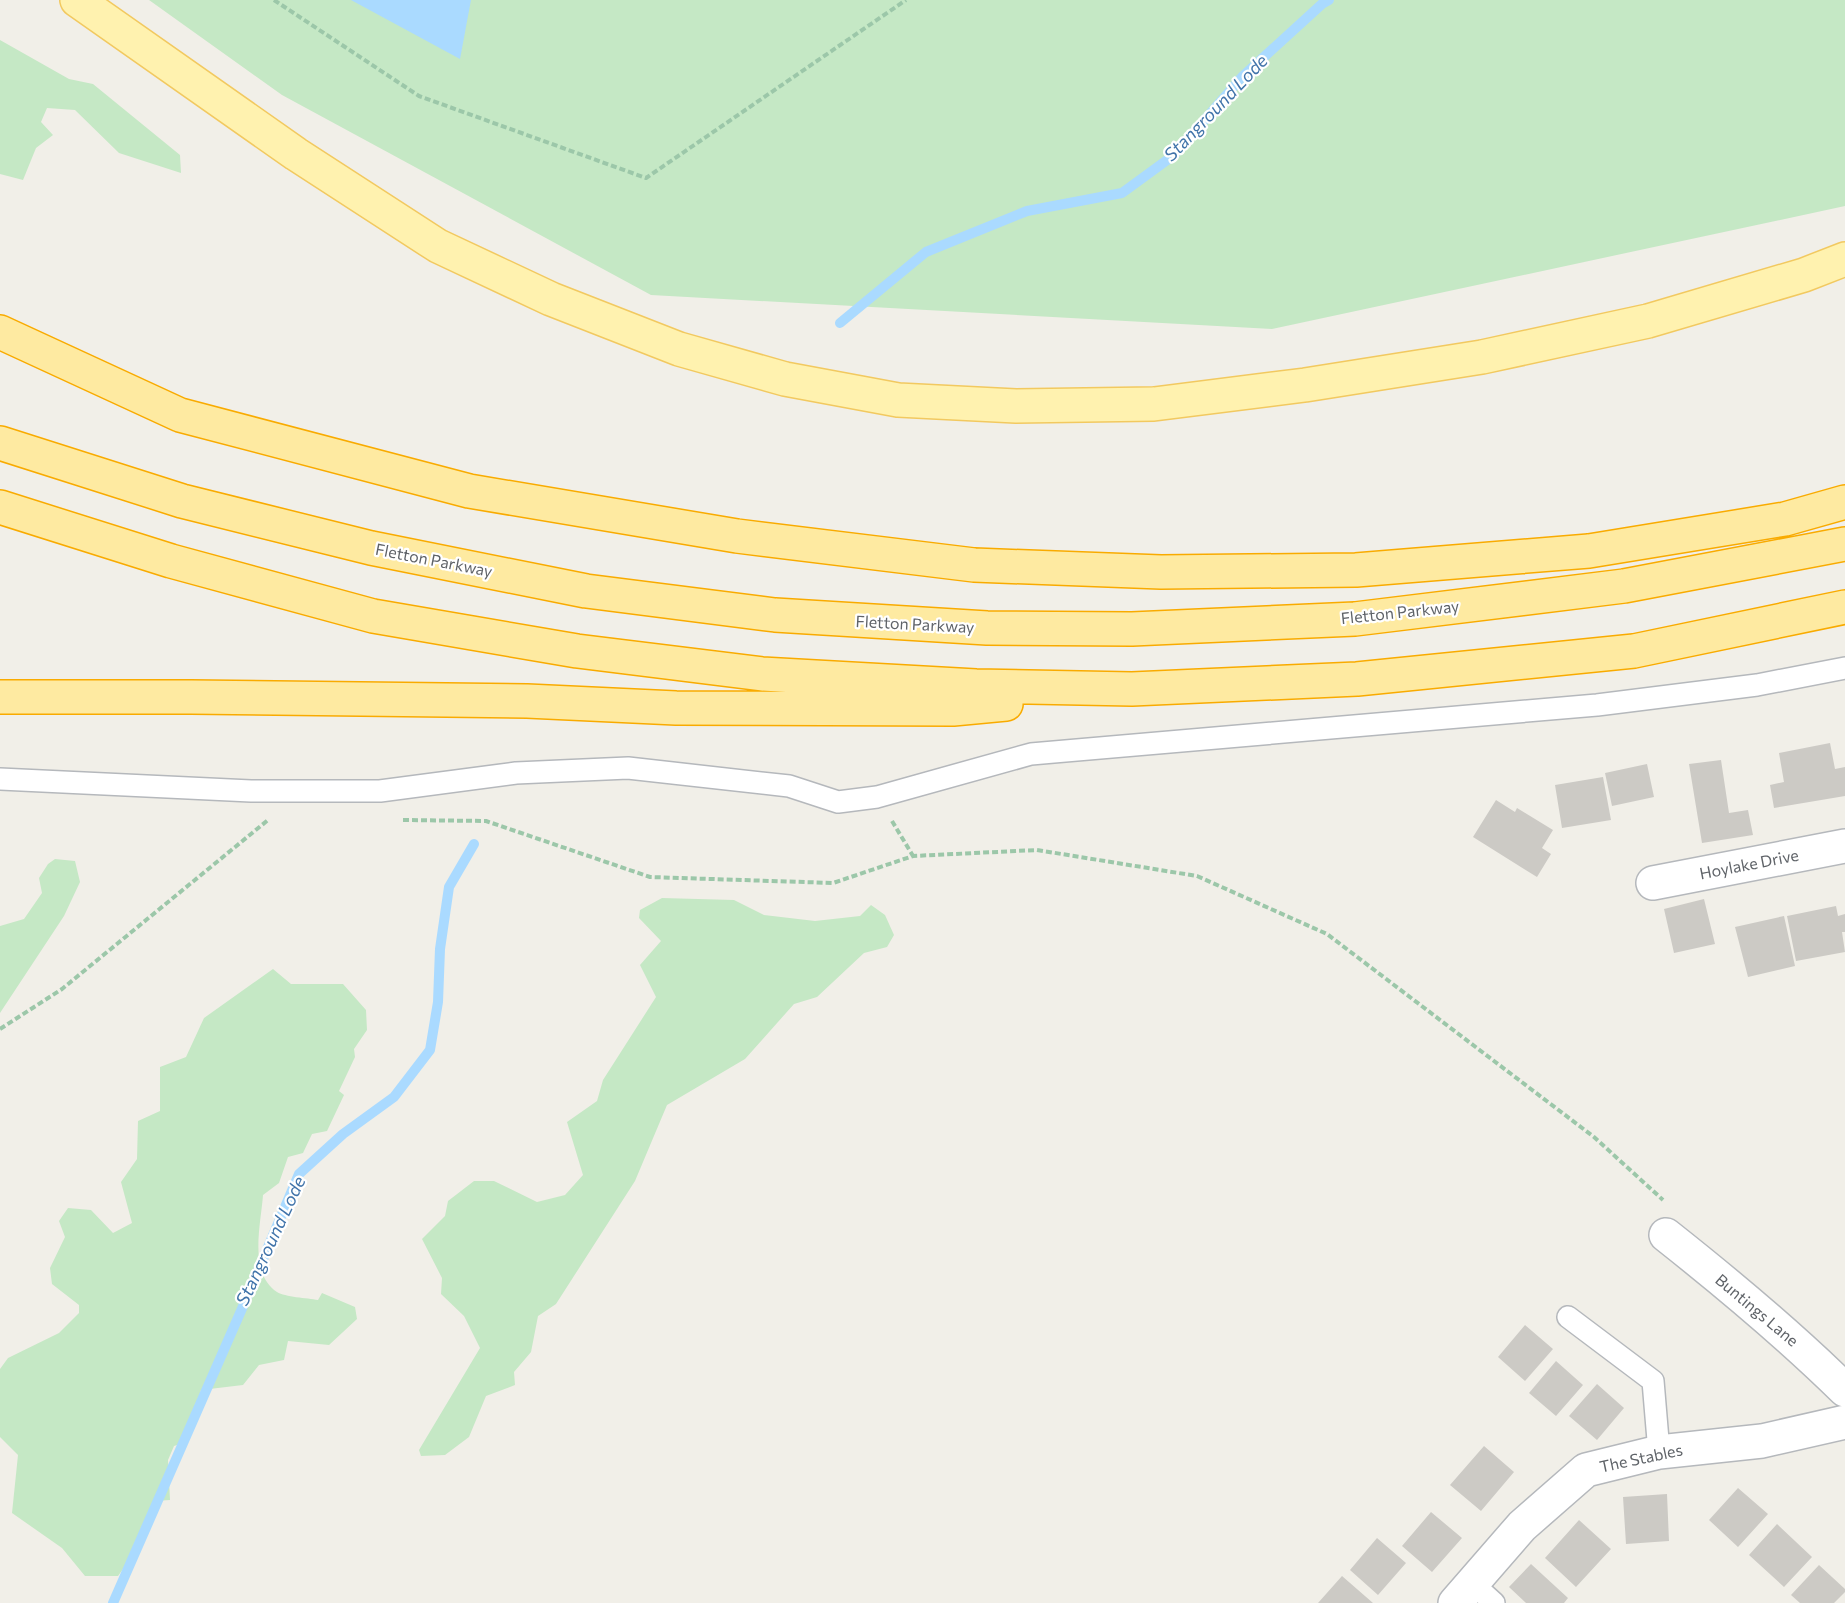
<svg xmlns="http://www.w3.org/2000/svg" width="1845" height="1603" font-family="Commissioner,sans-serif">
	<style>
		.green { fill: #c5e8c5 }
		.water { fill: #aadaff }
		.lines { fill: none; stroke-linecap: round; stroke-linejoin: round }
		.stream { stroke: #aadaff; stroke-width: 10 }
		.building { fill: #cccac5 }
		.service-casing { stroke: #b5b8bc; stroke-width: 24 }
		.minor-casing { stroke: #b5b8bc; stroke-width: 36 }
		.primary-casing { stroke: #f2c960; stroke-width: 36 }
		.trunk-casing { stroke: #f9ab00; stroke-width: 36 }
		.path { stroke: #9cc7a9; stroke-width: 4; stroke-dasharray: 6 3; stroke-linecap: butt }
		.service { stroke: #fff; stroke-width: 21 }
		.minor { stroke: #fff; stroke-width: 33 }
		.primary { stroke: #fff2af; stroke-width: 33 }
		.trunk { stroke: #feeaa1; stroke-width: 33 }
		.labels { text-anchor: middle; stroke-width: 4.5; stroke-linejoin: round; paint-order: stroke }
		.street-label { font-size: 16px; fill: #5f6368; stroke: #fff }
		.water-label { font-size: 18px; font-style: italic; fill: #4174aa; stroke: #fff }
	</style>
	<rect width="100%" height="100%" fill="#f1efe8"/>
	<path class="green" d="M149 0H1845V206L1272 329 651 295 282 95Z
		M0 40 69 79 93 84 180 155 181 173 119 153 75 110 47 108 41 122 53 135 36 148 23 180 0 174Z
		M55 859 75 861 80 882 64 916 0 1013V926L24 919 42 893 39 878 48 864Z
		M662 898 734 900 764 915 815 921 860 916 871 905 885 915 894 935 887 947 864 953 817 997 794 1004 745 1059 667 1105 635 1181 556 1304 538 1316 531 1352 514 1372 515 1385 486 1396 469 1437 445 1455 421 1456 419 1450 480 1348 464 1316 441 1294 442 1278 422 1239 445 1216 448 1201 474 1181H494L537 1202 565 1195 583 1175 567 1122 597 1101 603 1080 656 997 640 965 661 941 639 918 640 910Z
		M273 969 291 984H343L366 1010 367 1030 354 1049 355 1057 339 1091 344 1095 327 1131 312 1134 303 1153 288 1157 279 1183 263 1195C261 1224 248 1273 277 1292 285 1297 307 1298 318 1300L322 1293 355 1307 357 1319 329 1345 288 1341 284 1360 259 1365 243 1385 201 1390 186 1442 174 1446 168 1460 170 1500 155 1501 138 1548 118 1576H85L62 1548 12 1513 18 1455 0 1437V1369L8 1358 59 1333 79 1313V1305L52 1284 50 1268 65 1237 59 1221 68 1208 91 1210 113 1233 132 1223 121 1182 137 1159 138 1121 160 1111V1067L186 1057 204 1018Z"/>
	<path class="water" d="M351 0H471L460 59Z"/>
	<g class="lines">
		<path class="stream" d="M840 323 926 252 1027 211 1122 193 1174 155 1242 77 1322 4 1329 0
			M113 1603 244 1304 299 1174 343 1134 394 1097 430 1050 438 1002 440 949 449 887 474 844"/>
	</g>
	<path class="building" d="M1830 743 1835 769 1845 767V796L1774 808 1770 785 1784 782 1779 753Z
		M1721 760 1729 813 1748 810 1753 835 1702 843 1689 764Z
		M1647 764 1654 797 1612 806 1605 773Z
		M1603 777 1611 820 1562 828 1555 785Z
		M1496 800 1515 812 1517 808 1553 830 1542 848 1551 854 1537 877 1473 837Z
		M1704 899 1715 944 1674 953 1664 909Z
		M1836 906 1838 916 1845 914V932H1842L1845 952 1796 961 1787 916Z
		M1784 916 1795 966 1748 977 1735 927Z
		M1525 1325 1553 1349 1525 1381 1498 1357Z
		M1556 1361 1583 1385 1556 1416 1529 1393Z
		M1597 1384 1624 1408 1597 1440 1569 1416Z
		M1484 1446 1514 1472 1481 1511 1450 1485Z
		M1738 1488 1768 1514 1738 1547 1709 1520Z
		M1667 1494 1669 1541 1626 1544 1623 1497Z
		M1431 1512 1462 1538 1432 1572 1402 1546Z
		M1579 1520 1611 1549 1576 1587 1545 1558Z
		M1777 1524 1812 1557 1784 1587 1749 1555Z
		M1377 1538 1406 1563 1378 1595 1350 1570Z
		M1531 1564 1568 1598 1564 1603H1526L1509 1587Z
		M1819 1565 1845 1589V1592L1834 1603H1800L1791 1595Z
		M1342 1576 1373 1603H1318Z"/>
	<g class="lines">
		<defs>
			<path id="service" d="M0 779 251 791H380L516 773 628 768 789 786 838 802 877 797 1031 754 1597 705 1757 685 1845 668
				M1568 1317 1653 1381 1659 1452
				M1472 1583 1494 1603"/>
			<path id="minor" d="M1653 883 1845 846
				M1666 1235C1728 1284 1788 1334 1845 1390
				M1455 1603 1522 1526 1586 1470 1659 1452 1762 1441 1845 1422"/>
			<path id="primary" d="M77 0 296 154 438 246 551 299 679 349 785 379 898 400 1016 406 1154 404 1305 385 1482 357 1648 321 1804 275 1845 259"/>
			<path id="trunk" d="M0 332 180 415 469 491 737 536 974 565 1161 572 1356 570 1589 551 1785 519 1845 502
				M0 443 182 501 371 548 586 591 775 615 987 628 1132 629 1355 619 1624 586 1845 544
				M0 507 171 561 373 616 577 651 762 674 976 686 1132 689 1357 679 1634 651 1845 607
				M0 697H191L527 701 676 708 953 709 1006 704"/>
		</defs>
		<use href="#service" class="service-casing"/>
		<use href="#minor" class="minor-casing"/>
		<use href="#primary" class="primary-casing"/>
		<use href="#trunk" class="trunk-casing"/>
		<path class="path" d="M274 0 419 96 646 178 906 0
			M403 820 486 821 650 877 833 883 913 856 1037 850 1197 876 1327 934 1594 1137 1663 1200
			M892 821 913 856
			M0 1029 62 989 268 820"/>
		<use href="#service" class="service"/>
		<use href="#minor" class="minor"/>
		<use href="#primary" class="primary"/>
		<use href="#trunk" class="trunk"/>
	</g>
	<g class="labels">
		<g class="street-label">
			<text transform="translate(434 560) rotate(11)" y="6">Fletton Parkway</text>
			<text transform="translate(1400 612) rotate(-6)" y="6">Fletton Parkway</text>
			<text transform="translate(915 624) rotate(3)" y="6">Fletton Parkway</text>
			<text transform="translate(1749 864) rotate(-11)" y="6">Hoylake Drive</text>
			<text transform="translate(1757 1310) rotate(40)" y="6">Buntings Lane</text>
			<text transform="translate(1641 1458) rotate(-12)" y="6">The Stables</text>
		</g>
		<g class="water-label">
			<text transform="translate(1216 108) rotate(-46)" y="6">Stanground Lode</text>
			<text transform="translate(271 1241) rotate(-65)" y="6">Stanground Lode</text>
		</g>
	</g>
</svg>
